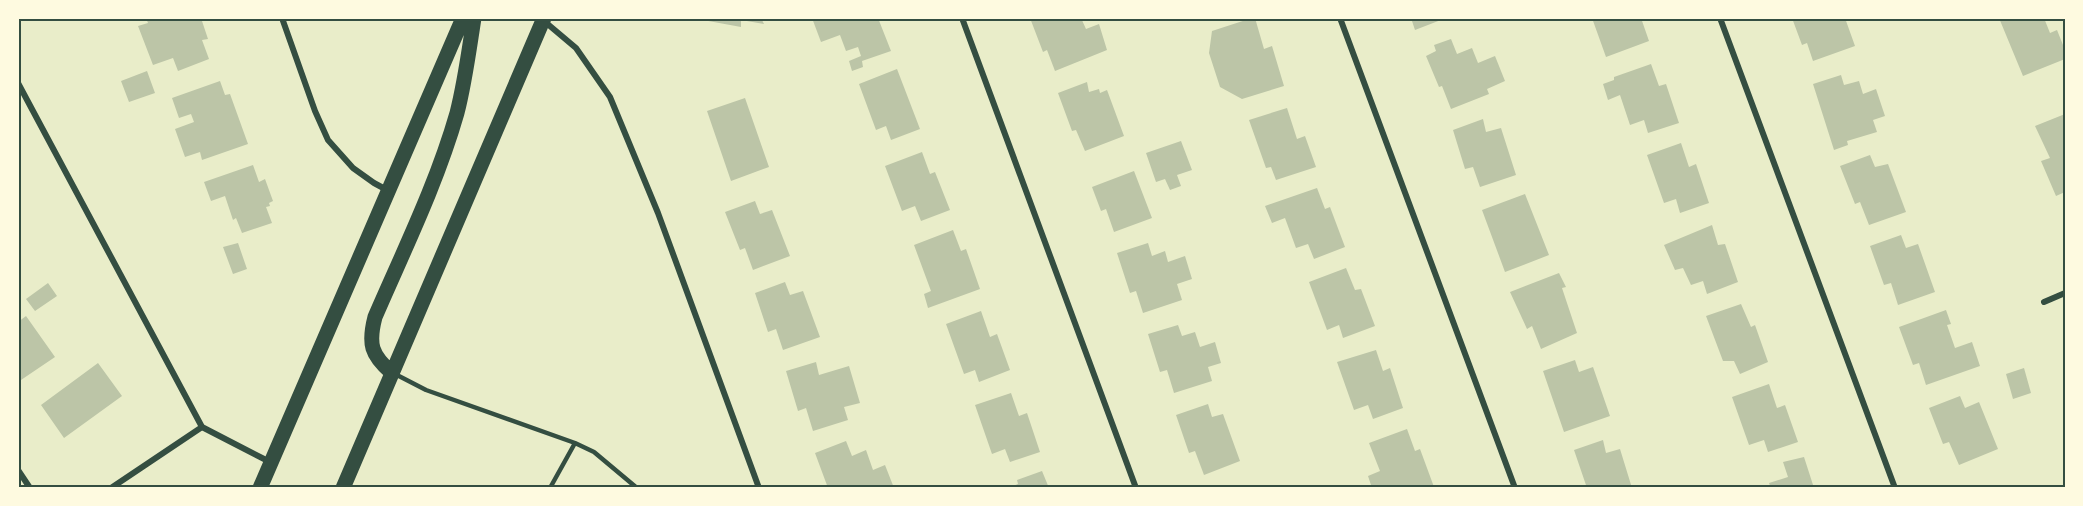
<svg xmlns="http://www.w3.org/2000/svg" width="2083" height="506" font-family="'Sofia Sans Condensed',sans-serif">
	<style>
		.building { fill: #bcc5a7 }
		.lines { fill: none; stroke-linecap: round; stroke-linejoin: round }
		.service { stroke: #344e41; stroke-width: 4.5 }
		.minor { stroke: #344e41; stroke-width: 6 }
		.primary { stroke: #344e41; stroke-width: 15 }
		.neatline { fill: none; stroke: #344e41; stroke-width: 2 }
	</style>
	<rect width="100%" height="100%" fill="#e9edc9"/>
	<path class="building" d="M146 18H201L208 39 202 40 209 59 178 71 173 58 153 65 138 26 148 23Z
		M692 18H761L764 24 741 20V27Z
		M812 18H878L891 51 862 61 863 67 852 71 849 61 861 56 858 47 846 51 840 35 821 42Z
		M1030 18H1081L1086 29 1099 24 1107 50 1055 71 1047 50 1043 52Z
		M1252 18H1255L1264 49 1272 46 1284 86 1242 99 1220 87 1209 53 1212 31Z
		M1411 18H1446L1415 30Z
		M1592 18H1641L1649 41 1606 57Z
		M1792 18H1845L1855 46 1813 61 1807 43 1802 45Z
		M1999 18H2044L2050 33 2057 30 2065 50V59L2023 76Z
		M1451 39 1457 54 1472 48 1478 63 1495 56 1505 81 1487 89 1489 94 1451 109 1442 86 1439 87 1426 56 1436 51 1434 45Z
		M1651 64 1659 86 1666 84 1679 123 1648 133 1644 120 1630 125 1620 95 1608 100 1603 84 1614 80V77Z
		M897 69 920 129 891 140 886 126 876 130 859 84Z
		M147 71 155 93 129 102 121 81Z
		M1841 75 1844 85 1859 81 1863 94 1876 89 1885 116 1873 120 1877 132 1847 141 1848 145 1834 150 1813 84Z
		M220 81 225 95 230 94 248 144 202 160 200 152 185 157 175 129 194 122 191 114 179 118 172 98Z
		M1087 82 1089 92 1099 89 1100 93 1107 90 1124 136 1085 151 1076 130 1072 131 1058 93Z
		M745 98 769 167 731 181 707 111Z
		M1287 108 1297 139 1305 136 1316 167 1276 180 1271 167 1266 168 1249 120Z
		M2065 114V192L2056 196 2041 161 2050 158 2035 126Z
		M1483 119 1486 132 1501 128 1516 175 1480 187 1473 167 1465 169 1453 130Z
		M1181 141 1192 170 1177 175 1181 186 1170 190 1165 179 1156 182 1146 153Z
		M1681 143 1689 167 1696 164 1709 203 1680 213 1676 199 1664 203 1647 155Z
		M922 152 930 174 935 172 950 210 921 221 915 206 902 211 885 166Z
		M1870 155 1875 167 1888 164 1906 212 1869 225 1860 202 1855 204 1840 166Z
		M253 165 259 182 265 179 273 201 269 203 270 206 266 207 272 223 242 233 236 218 233 220 225 196 211 201 204 182Z
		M1134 171 1152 218 1114 232 1106 209 1101 211 1092 187Z
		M1317 188 1325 209 1330 207 1345 247 1314 259 1308 244 1296 248 1285 218 1272 223 1265 206Z
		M1525 194 1549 255 1505 272 1482 210Z
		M755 201 760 214 772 210 790 256 753 270 745 248 740 250 725 212Z
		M1712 225 1718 245 1725 244 1738 282 1707 294 1703 281 1691 285 1683 268 1675 270 1664 245Z
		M953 230 961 251 966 249 980 289 928 308 924 294 931 291 914 245Z
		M1901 235 1906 248 1918 244 1935 292 1898 305 1891 283 1884 285 1870 246Z
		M238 243 247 269 233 274 223 247Z
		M1148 243 1152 256 1165 251 1168 262 1185 256 1192 279 1177 284 1182 300 1143 313 1136 291 1130 293 1117 253Z
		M1346 268 1355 290 1361 289 1375 326 1343 338 1339 325 1327 330 1309 282Z
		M1559 273 1566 287 1562 288 1577 333 1541 349 1532 326 1527 329 1510 292Z
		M785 282 790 295 803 291 820 337 783 350 776 329 768 332 755 293Z
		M48 283 57 296 35 311 26 299Z
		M1741 304 1751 327 1755 325 1768 362 1740 374 1734 361H1723L1706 316Z
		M1946 310 1951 324 1947 325 1955 348 1972 342 1980 366 1926 385 1919 363 1913 365 1899 327Z
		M981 311 990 337 997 334 1010 370 979 382 975 370 964 374 946 324Z
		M26 316 55 357 21 380 18 375V322Z
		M1178 325 1182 336 1195 332 1200 347 1215 342 1221 363 1208 367 1212 381 1174 393 1167 370 1160 372 1148 334Z
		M1376 350 1383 371 1390 368 1403 408 1373 419 1368 405 1354 410 1337 362Z
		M1575 360 1579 372 1593 367 1610 416 1564 432 1543 371Z
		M816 362 819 375 849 366 860 403 844 407 848 420 813 431 806 408 798 411 786 371Z
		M98 363 122 396 64 438 41 405Z
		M2024 368 2031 393 2013 399 2006 374Z
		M1769 384 1777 408 1785 405 1798 442 1768 452 1764 440 1749 445 1732 397Z
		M1011 393 1019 416 1027 413 1040 452 1010 462 1005 449 992 454 975 405Z
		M1960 396 1965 408 1979 402 1998 449 1959 465 1949 442 1943 444 1929 408Z
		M1208 404 1212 417 1223 414 1240 461 1204 475 1195 451 1189 453 1176 415Z
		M1407 429 1415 451 1420 449 1434 487 1401 488 1400 485 1392 488H1372L1368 476 1380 471 1369 443Z
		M1603 440 1606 453 1620 449 1632 488H1594V486L1587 488 1574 450Z
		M846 441 852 456 866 450 873 470 885 465 894 488H828L815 453Z
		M1804 457 1814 488H1771L1769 483 1788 477 1783 462Z
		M1042 471 1049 488H1008L1018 484 1017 480Z"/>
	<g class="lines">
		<path class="service" d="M395 374 426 390 575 443 594 452 637 488
			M550 488 575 443"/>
		<path class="minor" d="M282 18 315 111 328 140 353 168 374 183 387 190
			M962 18 1136 488
			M1340 18 1515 488
			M1720 18 1895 488
			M544 21 576 48 610 97 658 213 759 488
			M18 83 202 427 270 462
			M2044 302 2065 293
			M18 470 30 488
			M111 488 202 427"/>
		<path class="primary" d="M392 373C371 355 368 344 375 317 404 250 437 183 457 113 465 82 469 50 474 18
			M260 488 463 18
			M343 488 544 18"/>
	</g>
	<rect width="2083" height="506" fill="none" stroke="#fefae0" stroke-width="39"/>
	<rect x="20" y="20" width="2044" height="466" class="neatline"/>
</svg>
